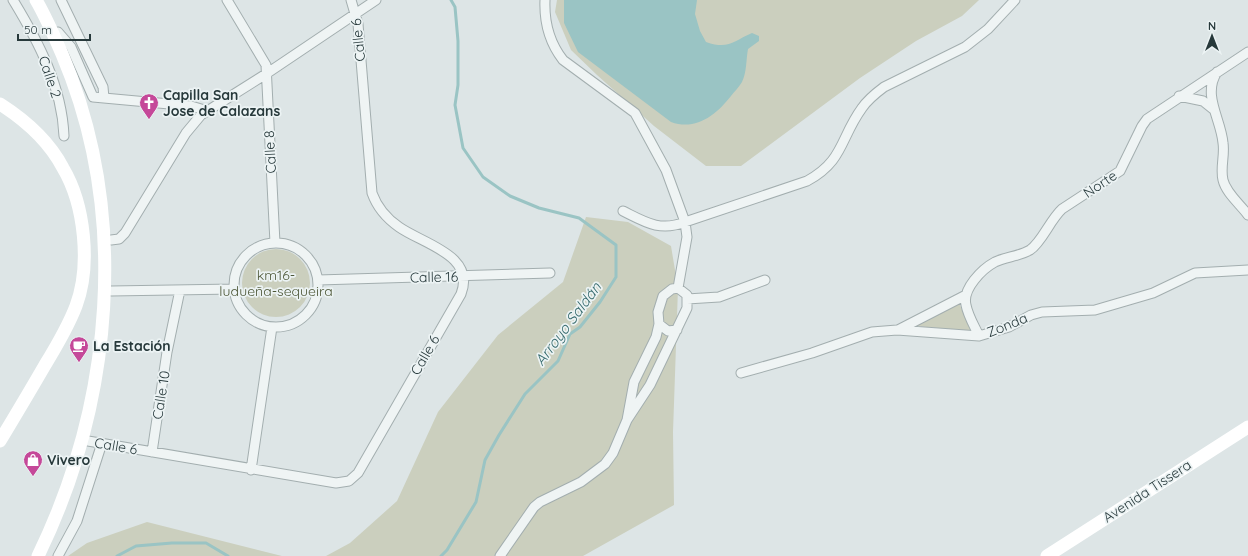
<svg xmlns="http://www.w3.org/2000/svg" width="1248" height="556" font-family="Quicksand,sans-serif">
	<style>
		.green { fill: #cbcfbe }
		.water { fill: #9ac4c4 }
		.lines { fill: none; stroke-linecap: round; stroke-linejoin: round }
		.stream { stroke: #9ac4c4; stroke-width: 3 }
		.street-casing { stroke: #a3aeaf; stroke-width: 11 }
		.street { stroke: #eff4f4; stroke-width: 9 }
		.secondary { stroke: #fff; stroke-width: 13 }
		.labels { text-anchor: middle; stroke-width: 3.5; stroke-linejoin: round; paint-order: stroke }
		.street-label { font-size: 14px; fill: #27393b; stroke: #ecf3f4 }
		.poi-label { font-size: 14px; font-weight: bold; fill: #27393b; stroke: #ecf3f4; text-anchor: start }
		.park-label { font-size: 14px; fill: #4c5636; stroke: #ecf3f4 }
		.water-label { font-size: 15px; font-style: italic; fill: #34696c; stroke: #ecf3f4 }
	</style>
	<rect width="100%" height="100%" fill="#dde5e6"/>
	<path class="green" d="M557 0H979L962 16 916 41 860 78 741 166H706L654 126 597 75 571 50 555 12Z
		M586 217 628 222 671 246 678 288 673 432 674 505 583 556H326L350 543 397 501 438 412 498 335 563 282Z
		M242 283a34 34 0 1 1 68 0a34 34 0 1 1-68 0Z
		M959 303 971 331 916 326Z
		M147 522 282 556H68L87 543Z"/>
	<path class="water" d="M564 0H697L695 14 700 31 706 42C729 50 733 41 752 33L759 36V41L748 49C746 59 747 72 742 82 739 87 734 92 731 96 716 115 696 131 671 122L578 52 564 23Z"/>
	<g class="lines">
		<path class="stream" d="M117 556 136 546 172 543H206L228 556
			M441 556 447 550 476 502 485 460 499 435 525 394 558 361 570 334 580 327 600 302 616 277V245L579 218 539 208 510 196 483 177 463 148 455 105 458 85V41L455 7 451 0"/>
		<defs>
			<path id="street" d="M13 0C38 41 62 86 64 136
				M61 0 103 87 104 98
				M227 0 266 65 275 243
				M545 0C544 23 549 42 563 60L635 113 666 170 685 222 807 181C844 161 840 138 862 108 868 99 876 93 884 87L965 47 988 29 1015 0
				M58 32 71 47 93 97 191 106 208 111
				M1217 72C1202 95 1221 119 1223 143 1225 155 1220 168 1223 180 1226 193 1240 204 1248 215
				M1179 96 1203 101 1213 109
				M623 211C645 222 660 232 685 222L687 237 678 288
				M111 240 119 239 125 233 186 133 201 115 266 74 376 0
				M234 285a42 42 0 1 1 84 0a42 42 0 1 1-84 0Z
				M318 280 550 273
				M111 291 234 289
				M687 299 719 297 765 280
				M659 324 668 331 677 330
				M898 330 966 295
				M979 336C975 327 968 316 966 305 962 289 982 269 995 262 1006 257 1020 256 1030 250 1042 242 1050 220 1062 209L1120 171 1142 126 1147 119 1248 52
				M741 373 812 353 872 332 897 330 979 336 1009 327 1031 315 1042 312 1095 310 1153 293 1195 273 1248 270
				M88 441 336 483 349 481 358 473 461 294C476 255 423 244 399 227 386 218 377 207 372 193L358 24 351 0
				M152 452 167 352 180 290
				M251 470 272 327
				M58 556 77 521 102 443
				M500 556 534 507 540 502 581 482 605 464 613 453 627 420 650 385 687 308V295L678 288 672 289 663 296 658 312 659 324 656 337 634 382 627 420"/>
		</defs>
		<use href="#street" class="street-casing"/>
		<use href="#street" class="street"/>
		<path class="secondary" d="M36 0C46 17 54 36 62 54 130 214 113 402 38 556
			M0 104C25 120 49 141 63 168 85 205 91 266 76 306 68 327 56 347 45 365 30 391 15 416 0 441
			M1047 556 1248 427"/>
	</g>
	<defs>
		<symbol id="church-pin" viewBox="-11 -11 22 30"><path d="M0 17L-7.5 6A9.5 9.5 0 1 1 7.5 6Z" fill="#c54899" stroke="#ecf3f4"/><path d="M-1.2-6h2.4v3.5h3.3v2.4h-3.3V6h-2.4V-.1h-3.3v-2.4h3.3Z" fill="#fff"/></symbol>
		<symbol id="cafe-pin" viewBox="-11 -11 22 30"><path d="M0 17L-7.5 6A9.5 9.5 0 1 1 7.5 6Z" fill="#c54899" stroke="#ecf3f4"/><path d="M-5.5-4.5H6V0H3Q3 3.5 0 3.5H-2.5Q-5.5 3.5-5.5 0ZM3-3.2v2h1.7v-2ZM-6 4.5H4V6H-6Z" fill="#fff"/></symbol>
		<symbol id="shop-pin" viewBox="-11 -11 22 30"><path d="M0 17L-7.5 6A9.5 9.5 0 1 1 7.5 6Z" fill="#c54899" stroke="#ecf3f4"/><path d="M-5-2.5h2.3a2.7 3.5 0 0 1 5.4 0H5L5.5 6h-11ZM-1.5-2.5h3a1.5 2.3 0 0 0-3 0Z" fill="#fff"/></symbol>
	</defs>
	<g fill-rule="evenodd">
		<use href="#church-pin" x="138" y="92" width="22" height="30"/>
		<use href="#cafe-pin" x="68" y="335" width="22" height="30"/>
		<use href="#shop-pin" x="22" y="449" width="22" height="30"/>
	</g>
	<g class="labels">
		<g class="street-label">
			<text transform="translate(358 40) rotate(-96)" y="5">Calle 6</text>
			<text transform="translate(50 77) rotate(71)" y="5">Calle 2</text>
			<text transform="translate(270 152) rotate(-93)" y="5">Calle 8</text>
			<text transform="translate(1100 184) rotate(-34)" y="5">Norte</text>
			<text transform="translate(434 277) rotate(-1)" y="5">Calle 16</text>
			<text transform="translate(1007 325) rotate(-22)" y="5">Zonda</text>
			<text transform="translate(425 355) rotate(-60)" y="5">Calle 6</text>
			<text transform="translate(161 395) rotate(-81)" y="5">Calle 10</text>
			<text transform="translate(116 446) rotate(10)" y="5">Calle 6</text>
			<text transform="translate(1147 491) rotate(-33)" y="5">Avenida Tissera</text>
		</g>
		<g class="poi-label">
			<text x="163" y="100">Capilla San<tspan x="163" dy="16">Jose de Calazans</tspan></text>
			<text x="93" y="351">La Estación</text>
			<text x="47" y="465">Vivero</text>
		</g>
		<g class="park-label">
			<text x="276" y="280">km16-<tspan x="276" dy="16">ludueña-sequeira</tspan></text>
		</g>
		<g class="water-label">
			<text transform="translate(568 324) rotate(-53)" y="5">Arroyo Saldán</text>
		</g>
	</g>
	<g transform="translate(1212 36)" stroke="#ecf3f4" stroke-width="3" paint-order="stroke">
	<path d="M0-3L7 15L0 10L-7 15Z" fill="#27393b"/>
	<text y="-6" font-size="11" font-weight="bold" text-anchor="middle" fill="#27393b">N</text>
	</g>
	<path d="M18 34v6h72v-6" fill="none" stroke="#27393b" stroke-width="2"/>
	<text x="24" y="34" font-size="12" fill="#27393b" stroke="#ecf3f4" stroke-width="3" paint-order="stroke">50 m</text>
</svg>
